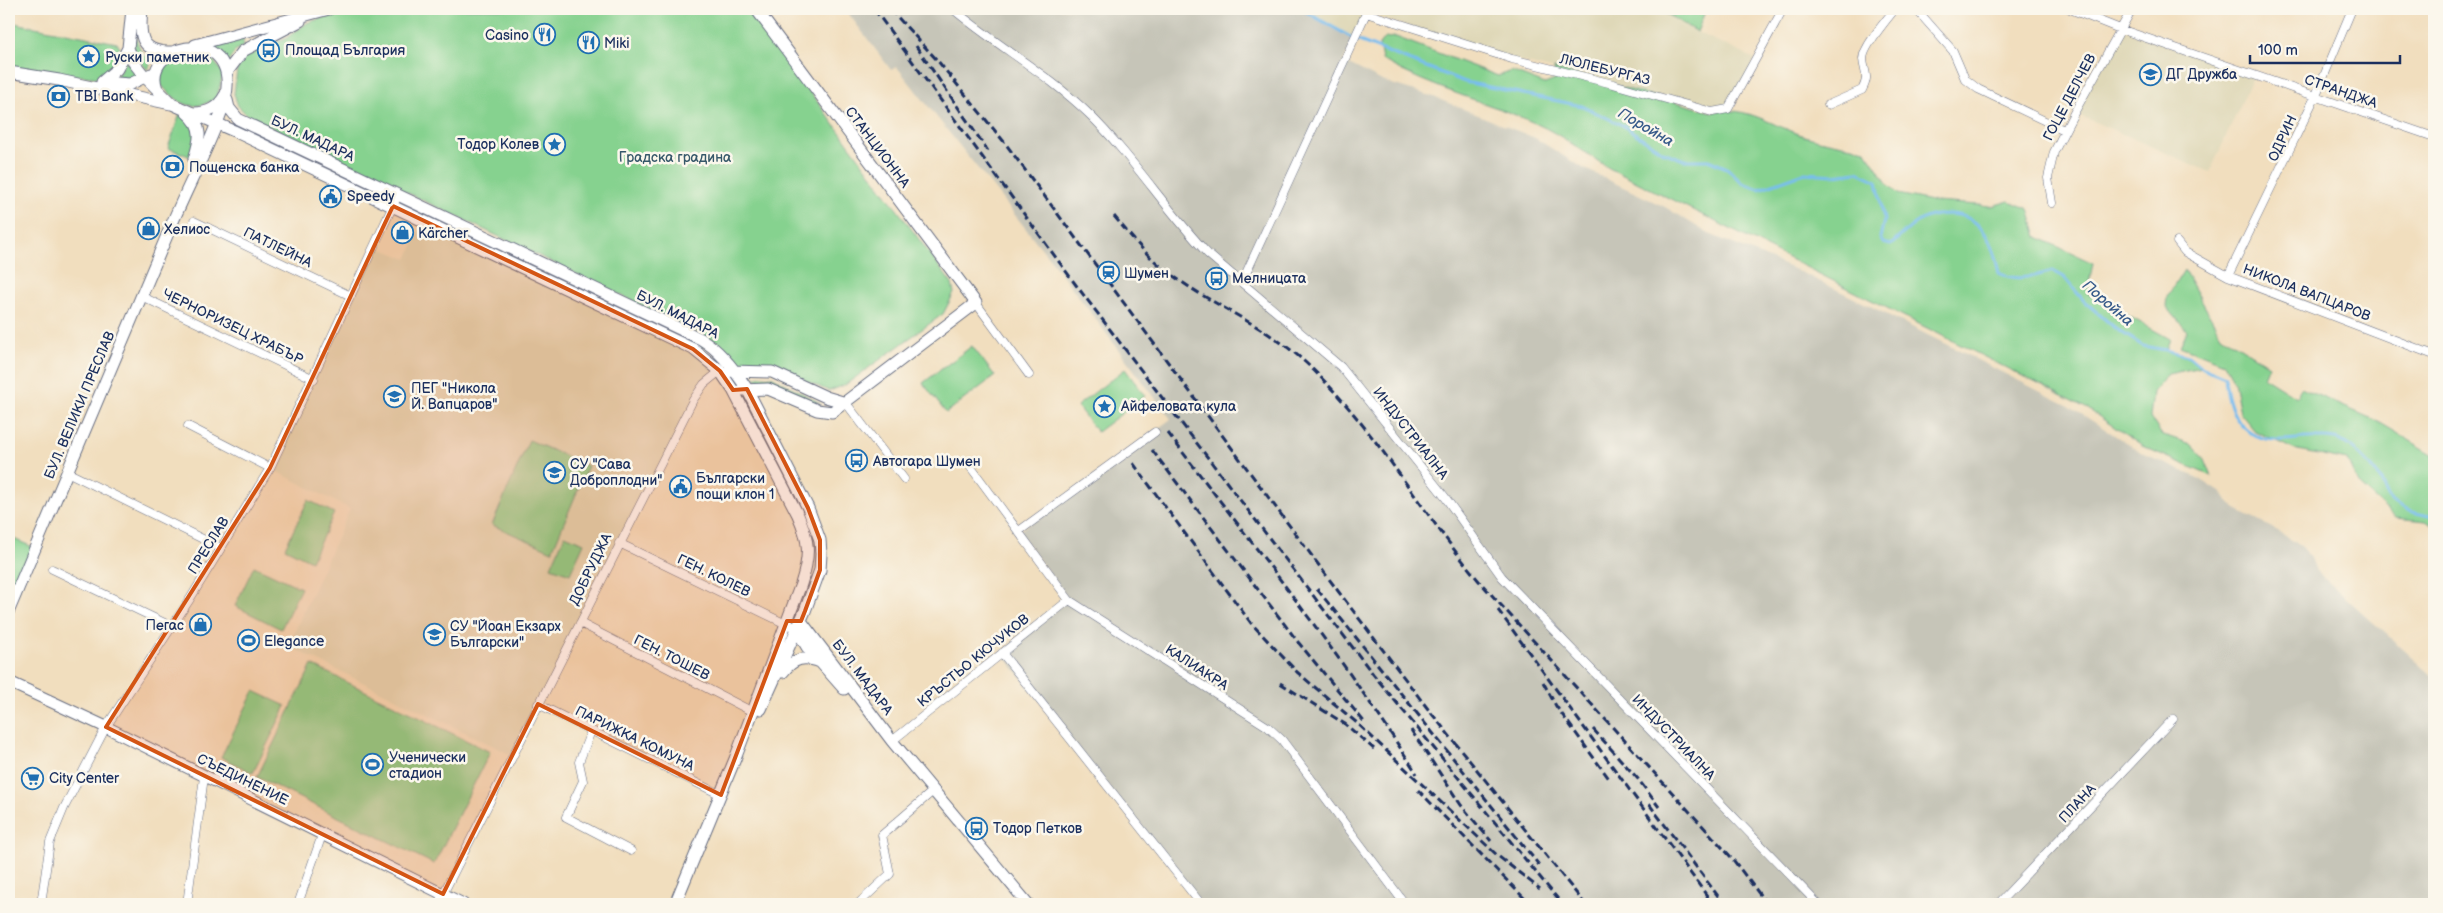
<svg xmlns="http://www.w3.org/2000/svg" width="2443" height="913" font-family="'Balsamiq Sans',sans-serif">
	<style>
		.built { fill: #dfd8b8 }
		.industrial { fill: #c6c5b8 }
		.green { fill: #86d28f; stroke: #508076 }
		.lines { fill: none; stroke-linecap: round; stroke-linejoin: round }
		.stream { stroke: #78bdef; stroke-width: 3 }
		.street-casing { stroke: #666c80; stroke-width: 9 }
		.secondary-casing { stroke: #666c80; stroke-width: 13 }
		.street { stroke: #fff; stroke-width: 8 }
		.secondary { stroke: #fff; stroke-width: 11 }
		.rail { stroke: #1b2f5e; stroke-width: 3; stroke-dasharray: 8 4; stroke-linecap: butt }
		.marked { fill: #d45514; fill-opacity: 0.2; stroke: #d45514; stroke-width: 4; stroke-linejoin: round }
		.labels { text-anchor: middle; stroke-width: 5; stroke-linejoin: round; paint-order: stroke }
		.poi-label { font-size: 14px; fill: #1b2f5e; stroke: #fbf7ec; text-anchor: start }
		.street-label { font-size: 14px; fill: #1b2f5e; stroke: #fbf7ec }
		.park-label { font-size: 14px; fill: #36586a; stroke: #fbf7ec }
		.water-label { font-size: 15px; font-style: italic; fill: #375a8a; stroke: #fbf7ec }
	</style>
	<rect width="100%" height="100%" fill="#fbf7ec"/>
	<filter id="ink" filterUnits="userSpaceOnUse"><feTurbulence type="fractalNoise" baseFrequency=".02" numOctaves="2"/><feDisplacementMap in="SourceGraphic" scale="10" xChannelSelector="R" yChannelSelector="G"/><feConvolveMatrix kernelMatrix="1 2 1 2 8 2 1 2 1" color-interpolation-filters="sRGB"/></filter>
	<filter id="wash" filterUnits="userSpaceOnUse"><feTurbulence type="fractalNoise" baseFrequency=".0096" numOctaves="4" result="noise"/><feDisplacementMap in="SourceGraphic" scale="20" xChannelSelector="R" yChannelSelector="G"/><feGaussianBlur stdDeviation="1.12" result="paint"/><feColorMatrix in="noise" values="0 0 0 0 0 0 0 0 0 0 0 0 0 0 0 0 0 1.4 0 .05"/><feComposite in="paint" operator="in"/></filter>
	<g filter="url(#wash)">
		<rect width="100%" height="100%" fill="#f1debe"/>
		<path class="built" d="M1301 9H1706L1697 32 1755 59 1728 109 1721 112 1512 59 1366 13 1354 39Z
			M2120 29 2254 75 2210 172 2074 113Z
			M424 221 693 349 720 371 704 384 512 755 288 646 350 509 270 468 375 246 407 259Z"/>
		<path class="industrial" d="M845 9H1301L1354 39 1343 61 1382 81 1431 96 1535 138 1581 167 1665 207 1709 234 1798 271 1860 301 2069 406 2147 456 2200 479 2220 492 2238 511 2278 531 2302 547 2311 558 2316 571 2434 677V904H1201L1002 653 1068 600 1019 531 1171 419 1054 264 897 67 891 70Z"/>
		<path class="green" d="M348 9H749L952 284 954 293 943 314 845 385 829 391 764 363 739 364 718 342 248 116 238 106 234 94 237 70 244 57 285 39 307 23Z
			M1658 9H1706L1697 32Z
			M9 22 117 43 120 48 115 66 100 78 9 68Z
			M135 36 142 54 152 59 148 70C136 59 132 52 135 36Z
			M242 36 244 46 236 50 228 62 210 47Z
			M1396 37 1498 76 1511 71 1545 84 1555 80 1554 69 1712 112C1747 105 1772 126 1804 136 1824 142 1845 145 1865 150L1887 183 1898 194 1936 202 1992 206 2009 201 2029 209 2037 237 2093 263 2087 293 2170 339 2166 350 2188 356 2201 367 2168 374 2153 392 2150 417 2161 434 2190 444 2205 460 2211 476 2142 446 2088 409 1609 168C1586 154 1562 135 1537 124 1486 101 1431 89 1382 60L1379 44 1386 38Z
			M195 52C210 55 215 61 223 74L217 97C193 114 179 104 160 84 163 58 170 57 195 52Z
			M126 61 139 78 136 80 116 77Z
			M180 114C199 123 197 140 191 157L168 148Z
			M240 125 380 191 379 193 239 127Z
			M424 212 704 346 702 348 422 215Z
			M2184 270 2221 335 2269 365 2264 377 2296 397 2301 388 2377 421 2434 455V526L2426 521 2396 518 2358 484 2347 460 2293 449 2255 431 2240 413 2234 381 2224 363 2180 346 2187 331 2166 306 2167 297Z
			M972 346 995 376 946 413 923 383Z
			M1125 369 1145 396 1097 432 1077 406Z
			M761 376 773 377 820 403 814 402 781 385 774 382H762L754 378Z
			M529 440 588 466 552 551 492 525Z
			M308 500 334 513 311 561 285 548Z
			M565 535 584 543 570 574 551 567Z
			M9 537 35 548 9 610Z
			M254 566 301 588 281 629 235 606Z
			M312 665 490 752 434 864 257 777Z
			M254 691 286 706 253 773 221 757Z"/>
		<g class="lines">
			<path class="stream" d="M1301 9 1354 39 1465 82 1582 106 1624 126 1663 152 1684 160H1708L1727 168 1742 183 1759 189 1804 173 1834 175 1858 172 1877 181 1884 220 1880 238 1883 243 1891 245C1901 236 1910 226 1921 220 1929 215 1941 214 1950 214 1984 215 1993 245 1999 273 2016 282 2035 276 2053 271L2064 277 2084 301 2115 328 2143 346 2166 350 2188 356 2201 367 2225 377C2228 411 2240 441 2280 440 2293 440 2305 437 2318 438 2325 438 2335 437 2341 441 2354 448 2368 461 2377 474 2382 482 2385 494 2392 501 2403 511 2420 514 2434 517"/>
		</g>
	</g>
	<g filter="url(#ink)">
		<g class="lines">
			<defs>
				<path id="street" d="M953 9C997 46 1048 74 1089 114 1133 157 1166 210 1208 254L1341 367 1445 497 1502 577 1818 904
					M1916 9 1953 51 1965 79 1978 89 2064 130
					M2070 9 2120 29 2434 137
					M1366 13 1512 59 1613 84 1712 112 1728 109 1783 9
					M1828 105 1862 90C1870 75 1864 73 1863 59 1863 47 1887 19 1895 9
					M2052 203 2048 178 2054 152 2074 113 2132 9
					M194 221 351 296
					M2177 242 2185 252 2228 276 2434 355
					M2228 276 2316 95 2352 9
					M1242 282 1368 9
					M141 296 314 379
					M976 303 1029 375
					M846 403 904 479
					M188 426 270 468
					M967 462 1069 600 1268 727 1282 740 1405 904
					M67 472 221 548
					M1019 531 1155 432
					M619 543 788 625
					M52 569 171 626
					M580 623 753 712
					M1002 653 1201 904
					M538 704 721 795
					M591 731 579 762 583 781 566 817 631 851
					M892 741 1069 600
					M41 904 50 842 64 808 106 727 190 599 270 468 398 195
					M187 904 204 777
					M298 904 322 835
					M438 904 693 400 704 384 720 371
					M858 904 890 874 882 835 933 791
					M1998 904 2173 719"/>
				<path id="secondary" d="M132 9 128 48 134 63 146 78 172 104 234 131 693 349 720 371 733 390 798 515C810 542 810 556 801 584L735 759 675 904
					M142 9C139 37 140 53 174 52
					M195 45 329 9
					M9 72 59 80 171 104
					M227 72 243 51 300 21
					M102 82 130 84 151 74
					M102 82 117 69 128 48
					M227 100 229 108 238 119 701 339C721 351 735 370 747 389L808 508 820 540 821 554 820 570 805 611 761 709
					M187 113C204 127 200 140 194 159
					M194 113C208 113 218 108 225 95
					M729 371 772 372 826 397 846 403
					M741 390 768 389 817 410 832 412 976 303 756 9
					M9 610C63 482 117 354 171 226 186 190 205 155 219 118 259 20 138 38 157 89
					M801 621 892 741 1028 904
					M795 627 807 647 844 689
					M783 672C794 658 804 656 820 662
					M9 682 106 727 463 904"/>
			</defs>
			<use href="#street" class="street-casing"/>
			<use href="#secondary" class="secondary-casing"/>
			<use href="#street" class="street"/>
			<use href="#secondary" class="secondary"/>
			<path class="rail" d="M874 9 1076 285 1373 674 1562 904
				M890 9 937 60 1005 143 1338 591 1428 709 1585 904
				M916 46 988 151
				M1114 216C1129 234 1144 253 1163 268 1207 304 1263 323 1305 362 1374 426 1419 509 1479 581L1731 857 1767 904
				M1168 433C1253 545 1342 655 1417 774
				M1152 450 1298 642 1366 724
				M1133 463 1251 623 1297 672 1357 723 1498 856 1540 889
				M1317 589 1539 865
				M1498 610 1713 904
				M1543 682 1556 706 1610 780
				M1280 683 1345 724 1374 749
				M1593 729 1638 779 1659 807
				M1411 730 1461 805 1491 841
				M1418 790 1530 904
				M1649 804 1724 904"/>
		</g>
	</g>
	<path class="marked" d="M393 206 693 349 720 371 733 390 747 389 808 508 820 540V570L805 611 801 621H787L721 795 538 704 443 894 106 727 270 468Z"/>
	<defs>
		<symbol id="restaurant-ring" viewBox="-11 -11 22 22"><circle r="9.5" fill="#fbf7ec" stroke="#1f6fb2" stroke-width="1.5"/><path d="M-5-6h1v4h1v-4h1v4h1v-4h1v5L-1.5 .5V6h-2V.5L-5-1ZM5-6V6H3V1.5H1.5Q1.5-4 5-6Z" fill="#1f6fb2"/></symbol>
		<symbol id="bus-ring" viewBox="-11 -11 22 22"><circle r="9.5" fill="#fbf7ec" stroke="#1f6fb2" stroke-width="1.5"/><path d="M-5-6H5V4H4V6H2V4H-2V6H-4V4H-5ZM-3.5-4V0h7V-4ZM-3.5 1.2v1.5H-2V1.2ZM2 1.2v1.5H3.5V1.2Z" fill="#1f6fb2"/></symbol>
		<symbol id="sight-ring" viewBox="-11 -11 22 22"><circle r="9.5" fill="#fbf7ec" stroke="#1f6fb2" stroke-width="1.5"/><path d="M0-6L1.8-2.2L6-1.7L2.9 1.2L3.7 5.4L0 3.3L-3.7 5.4L-2.9 1.2L-6-1.7L-1.8-2.2Z" fill="#1f6fb2"/></symbol>
		<symbol id="school-ring" viewBox="-11 -11 22 22"><circle r="9.5" fill="#fbf7ec" stroke="#1f6fb2" stroke-width="1.5"/><path d="M0-5L7-2L0 1L-7-2ZM-4 1L0 2.5L4 1V4Q0 6-4 4Z" fill="#1f6fb2"/></symbol>
		<symbol id="bank-ring" viewBox="-11 -11 22 22"><circle r="9.5" fill="#fbf7ec" stroke="#1f6fb2" stroke-width="1.5"/><path d="M-6-4H6V4H-6ZM0-2.3a2.3 2.3 0 1 0 0 4.6a2.3 2.3 0 1 0 0-4.6Z" fill="#1f6fb2"/></symbol>
		<symbol id="civic-ring" viewBox="-11 -11 22 22"><circle r="9.5" fill="#fbf7ec" stroke="#1f6fb2" stroke-width="1.5"/><path d="M-.6-6.5H3V-4.5H.6V-3L4-1V1h2V6H-6V1h2V-1L-.6-3ZM-1.2 2.5V6h2.4V2.5Z" fill="#1f6fb2"/></symbol>
		<symbol id="shop-ring" viewBox="-11 -11 22 22"><circle r="9.5" fill="#fbf7ec" stroke="#1f6fb2" stroke-width="1.5"/><path d="M-5-2.5h2.3a2.7 3.5 0 0 1 5.4 0H5L5.5 6h-11ZM-1.5-2.5h3a1.5 2.3 0 0 0-3 0Z" fill="#1f6fb2"/></symbol>
		<symbol id="station-ring" viewBox="-11 -11 22 22"><circle r="9.5" fill="#fbf7ec" stroke="#1f6fb2" stroke-width="1.5"/><path d="M-3-6H3Q5-6 5-4V2Q5 4 3 4L4.5 6H3L1.5 4h-3L-3 6H-4.5L-3 4Q-5 4-5 2V-4Q-5-6-3-6ZM-3.5-4v3h7v-3ZM-3.5 1v1.5H-2V1ZM2 1v1.5H3.5V1Z" fill="#1f6fb2"/></symbol>
		<symbol id="stadium-ring" viewBox="-11 -11 22 22"><circle r="9.5" fill="#fbf7ec" stroke="#1f6fb2" stroke-width="1.5"/><path d="M0-5a6.5 5 0 1 0 0 10a6.5 5 0 1 0 0-10ZM-3.5-1.8h7v3.6h-7Z" fill="#1f6fb2"/></symbol>
		<symbol id="supermarket-ring" viewBox="-11 -11 22 22"><circle r="9.5" fill="#fbf7ec" stroke="#1f6fb2" stroke-width="1.5"/><path d="M-6-5.5h2.5l.6 2H6L4.5 2H-2.5L-4.4-4H-6ZM-1.5 3.2a1.3 1.3 0 1 0 .1 0ZM3 3.2a1.3 1.3 0 1 0 .1 0Z" fill="#1f6fb2"/></symbol>
	</defs>
	<g fill-rule="evenodd">
		<use href="#restaurant-ring" x="532" y="22" width="25" height="25"/>
		<use href="#restaurant-ring" x="576" y="30" width="25" height="25"/>
		<use href="#bus-ring" x="256" y="38" width="25" height="25"/>
		<use href="#sight-ring" x="76" y="44" width="25" height="25"/>
		<use href="#school-ring" x="2138" y="62" width="25" height="25"/>
		<use href="#bank-ring" x="46" y="84" width="25" height="25"/>
		<use href="#sight-ring" x="542" y="132" width="25" height="25"/>
		<use href="#bank-ring" x="160" y="154" width="25" height="25"/>
		<use href="#civic-ring" x="318" y="184" width="25" height="25"/>
		<use href="#shop-ring" x="136" y="216" width="25" height="25"/>
		<use href="#shop-ring" x="390" y="220" width="25" height="25"/>
		<use href="#station-ring" x="1096" y="260" width="25" height="25"/>
		<use href="#bus-ring" x="1204" y="266" width="25" height="25"/>
		<use href="#school-ring" x="382" y="384" width="25" height="25"/>
		<use href="#sight-ring" x="1092" y="394" width="25" height="25"/>
		<use href="#bus-ring" x="844" y="448" width="25" height="25"/>
		<use href="#school-ring" x="542" y="460" width="25" height="25"/>
		<use href="#civic-ring" x="668" y="474" width="25" height="25"/>
		<use href="#shop-ring" x="188" y="612" width="25" height="25"/>
		<use href="#school-ring" x="422" y="622" width="25" height="25"/>
		<use href="#stadium-ring" x="236" y="628" width="25" height="25"/>
		<use href="#stadium-ring" x="360" y="752" width="25" height="25"/>
		<use href="#supermarket-ring" x="20" y="766" width="25" height="25"/>
		<use href="#bus-ring" x="964" y="816" width="25" height="25"/>
	</g>
	<g class="labels">
		<g class="poi-label">
			<text x="529" y="40" text-anchor="end">Casino</text>
			<text x="604" y="48">Miki</text>
			<text x="285" y="55">Площад България</text>
			<text x="105" y="62">Руски паметник</text>
			<text x="2166" y="79">ДГ Дружба</text>
			<text x="75" y="101">TBI Bank</text>
			<text x="539" y="149" text-anchor="end">Тодор Колев</text>
			<text x="189" y="172">Пощенска банка</text>
			<text x="347" y="201">Speedy</text>
			<text x="164" y="234">Хелиос</text>
			<text x="418" y="238">Kärcher</text>
			<text x="1124" y="278">Шумен</text>
			<text x="1232" y="283">Мелницата</text>
			<text x="411" y="393">ПЕГ "Никола<tspan x="411" dy="16">Й. Вапцаров"</tspan></text>
			<text x="1121" y="411">Айфеловата кула</text>
			<text x="873" y="466">Автогара Шумен</text>
			<text x="570" y="469">СУ "Сава<tspan x="570" dy="16">Доброплодни"</tspan></text>
			<text x="696" y="483">Български<tspan x="696" dy="16">пощи клон 1</tspan></text>
			<text x="184" y="630" text-anchor="end">Пегас</text>
			<text x="450" y="631">СУ "Йоан Екзарх<tspan x="450" dy="16">Български"</tspan></text>
			<text x="264" y="646">Elegance</text>
			<text x="389" y="762">Ученически<tspan x="389" dy="16">стадион</tspan></text>
			<text x="49" y="783">City Center</text>
			<text x="993" y="833">Тодор Петков</text>
		</g>
		<g class="street-label">
			<text transform="translate(1605 69) rotate(14)" y="5">ЛЮЛЕБУРГАЗ</text>
			<text transform="translate(2341 91) rotate(19)" y="5">СТРАНДЖА</text>
			<text transform="translate(2069 97) rotate(-62)" y="5">ГОЦЕ ДЕЛЧЕВ</text>
			<text transform="translate(313 138) rotate(25)" y="5">БУЛ. МАДАРА</text>
			<text transform="translate(2282 138) rotate(-65)" y="5">ОДРИН</text>
			<text transform="translate(878 147) rotate(53)" y="5">СТАНЦИОННА</text>
			<text transform="translate(278 247) rotate(26)" y="5">ПАТЛЕЙНА</text>
			<text transform="translate(2307 292) rotate(21)" y="5">НИКОЛА ВАПЦАРОВ</text>
			<text transform="translate(678 314) rotate(27)" y="5">БУЛ. МАДАРА</text>
			<text transform="translate(233 326) rotate(26)" y="5">ЧЕРНОРИЗЕЦ ХРАБЪР</text>
			<text transform="translate(79 405) rotate(-67)" y="5">БУЛ. ВЕЛИКИ ПРЕСЛАВ</text>
			<text transform="translate(1411 433) rotate(52)" y="5">ИНДУСТРИАЛНА</text>
			<text transform="translate(208 545) rotate(-58)" y="5">ПРЕСЛАВ</text>
			<text transform="translate(590 569) rotate(-64)" y="5">ДОБРУДЖА</text>
			<text transform="translate(714 575) rotate(26)" y="5">ГЕН. КОЛЕВ</text>
			<text transform="translate(672 657) rotate(27)" y="5">ГЕН. ТОШЕВ</text>
			<text transform="translate(973 660) rotate(-39)" y="5">КРЪСТЬО КЮЧУКОВ</text>
			<text transform="translate(1197 667) rotate(33)" y="5">КАЛИАКРА</text>
			<text transform="translate(863 677) rotate(53)" y="5">БУЛ. МАДАРА</text>
			<text transform="translate(1674 737) rotate(46)" y="5">ИНДУСТРИАЛНА</text>
			<text transform="translate(635 738) rotate(26)" y="5">ПАРИЖКА КОМУНА</text>
			<text transform="translate(243 779) rotate(26)" y="5">СЪЕДИНЕНИЕ</text>
			<text transform="translate(2077 803) rotate(-47)" y="5">ПЛАНА</text>
		</g>
		<g class="park-label">
			<text x="675" y="162">Градска градина</text>
		</g>
		<g class="water-label">
			<text transform="translate(1646 127) rotate(30)" y="5">Поройна</text>
			<text transform="translate(2108 303) rotate(41)" y="5">Поройна</text>
		</g>
	</g>
	<rect width="2443" height="913" fill="none" stroke="#fbf7ec" stroke-width="30"/>
	<path d="M2250 55v8h150v-8" fill="none" stroke="#1b2f5e" stroke-width="2.5"/>
	<text x="2258" y="55" font-size="15" fill="#1b2f5e" stroke="#fbf7ec" stroke-width="4" paint-order="stroke">100 m</text>
</svg>
